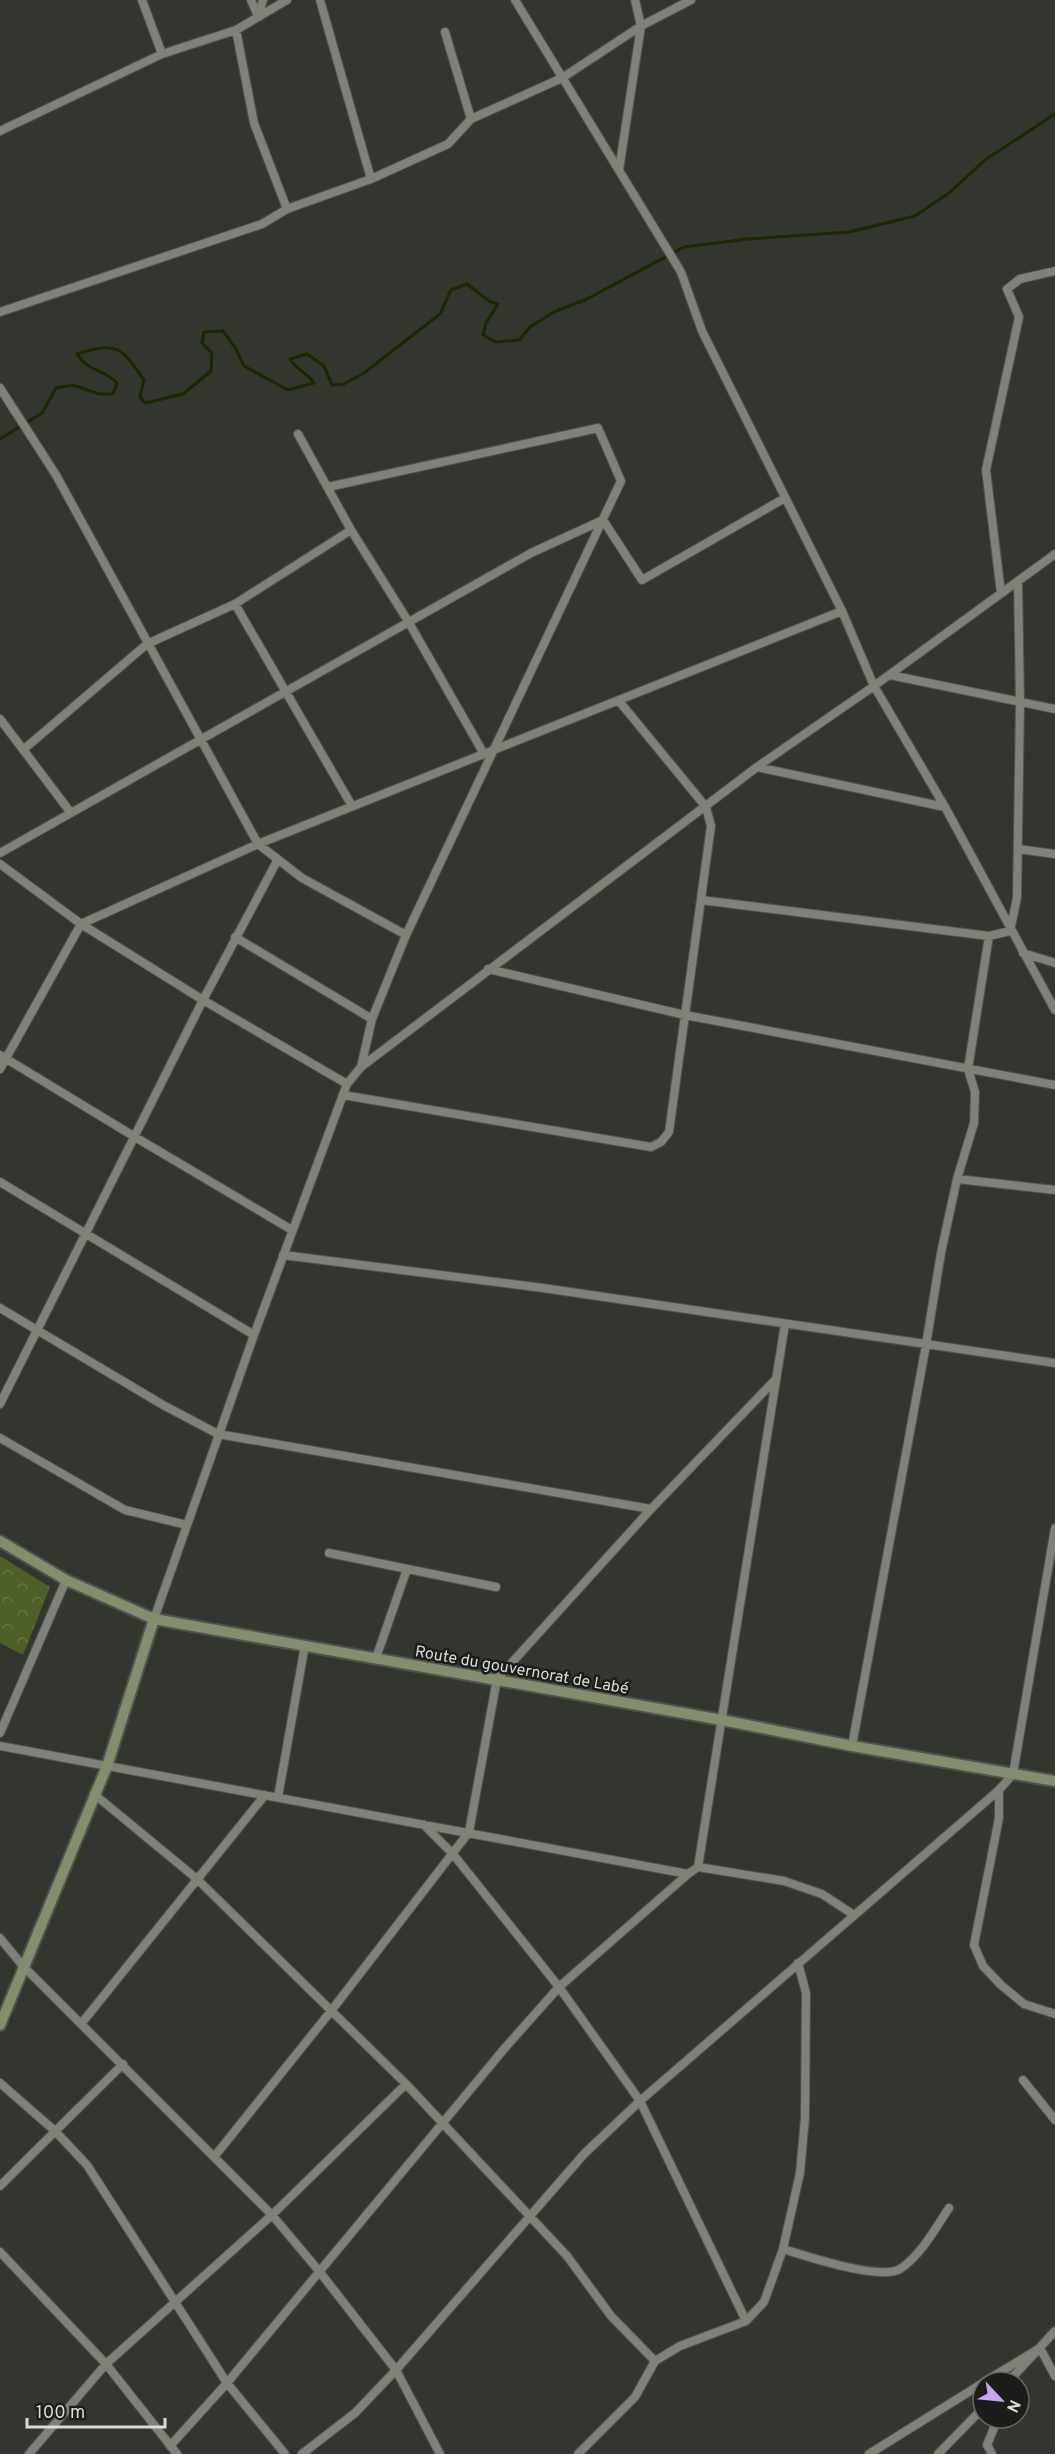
<svg xmlns="http://www.w3.org/2000/svg" width="1055" height="2454" font-family="Overpass,sans-serif">
	<style>
		.forest { fill: url(#forest-crowns) }
		.lines { fill: none; stroke-linecap: round; stroke-linejoin: round }
		.stream { stroke: #1c2602; stroke-width: 3 }
		.street-casing { stroke: #50534d; stroke-width: 10 }
		.secondary-casing { stroke: #50534d; stroke-width: 14 }
		.street { stroke: #7e8279; stroke-width: 8 }
		.secondary { stroke: #838e6d; stroke-width: 10 }
		.labels { text-anchor: middle; stroke-width: 5; stroke-linejoin: round; paint-order: stroke }
		.street-label { font-size: 16px; fill: #dadcd7; stroke: #1c1d1a }
	</style>
	<defs>
		<pattern id="forest-crowns" width="20" height="18" patternUnits="userSpaceOnUse" patternTransform="scale(1.5)"><rect width="20" height="18" fill="#4e5f28"/><path d="M2 6a3 3 0 1 1 6 0M12 15a3 3 0 1 1 6 0" fill="none" stroke="#677546"/></pattern>
	</defs>
	<rect width="100%" height="100%" fill="#33362f"/>
	<path class="forest" d="M0 1556 50 1587 23 1655 0 1643Z"/>
	<g class="lines">
		<path class="stream" d="M0 439 42 413 56 388 73 385 99 394H113L117 383C102 368 88 372 77 354 117 341 121 347 144 380L140 397 145 403 183 394 211 371 212 353 202 343 204 332 223 331 236 349 244 366 288 390 314 383C307 373 296 369 290 359L307 354 324 366 332 385 344 384 364 373 440 314 451 290 467 284 489 301 498 304 486 323 483 335 496 342 519 340 530 327 554 312 587 299 684 247 748 239 849 232 915 216 949 193 985 160 1055 114"/>
		<defs>
			<path id="street" d="M142 0 162 54
				M251 0 258 16
				M320 0 371 179
				M515 0 681 272 702 331 842 611 874 686 945 807 1055 1010
				M258 16 263 0
				M236 30 254 123 287 209
				M445 32 471 119
				M0 131 162 54 236 30 287 0
				M619 170 641 26 635 0
				M0 312 262 224 287 209 371 179 448 144 471 119 562 78 641 26 691 0
				M0 388 56 475 258 844 302 878 406 935
				M298 434 351 530 408 621 484 754
				M328 487 598 428 621 481 406 935 372 1019 361 1067
				M1001 593 986 470 1019 317 1007 289 1020 279 1055 271
				M235 604 352 806
				M890 675 1055 709
				M0 719 71 813
				M23 750 147 644 235 604 351 530
				M757 767 945 807
				M1018 849 1055 854
				M0 853 531 553 603 520 642 580 785 498
				M0 864 81 924 203 1000 347 1084
				M701 900 989 936 1010 931 1017 898 1020 703 1018 581
				M235 937 372 1019
				M1023 953 1055 963
				M488 969 685 1015 1055 1085
				M0 1055 135 1137 292 1230
				M0 1069 81 924 258 844 842 611
				M343 1095 651 1147 661 1142 669 1132 711 826 706 807 619 701
				M957 1179 1055 1190
				M0 1182 254 1335
				M283 1255 543 1288 1055 1363
				M0 1308 163 1405 218 1434 651 1509
				M0 1404 203 1000 277 861
				M0 1438 125 1510 187 1525
				M329 1553 496 1587
				M154 1619 254 1335 347 1084 361 1067 757 767 874 686 1055 554
				M376 1658 407 1569
				M0 1733 66 1580
				M0 1746 688 1874
				M852 1746 926 1345 941 1253 957 1179 974 1123 975 1092 968 1069 989 936
				M999 1790V1818L974 1945 983 1966 1001 1985 1024 2004 1055 2014
				M94 1794 197 1879 406 2084 567 2256 611 2316 655 2361
				M278 1797 305 1645
				M424 1825 453 1854 559 1987 640 2101 746 2321
				M698 1867 785 1324
				M0 1938 23 1966 272 2215 319 2271 396 2370 440 2454
				M81 2024 265 1795
				M1023 2080 1055 2120
				M0 2083 55 2131 87 2165 227 2383 285 2454
				M214 2157 331 2011 469 1832 497 1679 651 1509 776 1379
				M0 2186 123 2064
				M783 2249C806 2256 880 2281 900 2269 921 2255 935 2229 949 2208
				M0 2252 106 2364 177 2454
				M984 2382 1040 2348 1055 2376
				M1008 2382 1055 2331
				M170 2446 227 2383 504 2049 559 1987 688 1874 698 1867 784 1881 822 1894 854 1915
				M29 2454 106 2364 272 2215 406 2084
				M302 2454 355 2413 396 2370 584 2154 640 2101 999 1790 1013 1774 1055 1528
				M578 2454 635 2397 655 2361 680 2346 746 2321 764 2302 783 2249 800 2173 805 2118 806 1993 798 1963
				M869 2454 983 2383
				M938 2454 983 2408
				M992 2454 987 2445 998 2418"/>
			<path id="secondary" d="M0 1541 66 1580 154 1619 722 1720 852 1746 1055 1781
				M0 2025 107 1766 154 1619"/>
		</defs>
		<use href="#street" class="street-casing"/>
		<use href="#secondary" class="secondary-casing"/>
		<use href="#street" class="street"/>
		<use href="#secondary" class="secondary"/>
	</g>
	<g class="labels">
		<g class="street-label">
			<text transform="translate(522 1669) rotate(10)" y="6">Route du gouvernorat de Labé</text>
		</g>
	</g>
	<g transform="translate(1001 2400) rotate(116)"><circle r="28" fill="#1c1d1a" stroke="#686966" stroke-width="1.5"/>
	<path d="M0-4.5L10 22L0 15L-10 22Z" fill="#c7a6f0"/>
	<text y="-9" font-size="16" font-weight="bold" text-anchor="middle" fill="#dadcd7">N</text>
	</g>
	<path d="M27 2418v9h138v-9" fill="none" stroke="#dadcd7" stroke-width="3"/>
	<text x="36" y="2418" font-size="18" fill="#dadcd7" stroke="#1c1d1a" stroke-width="4.5" paint-order="stroke">100 m</text>
</svg>
